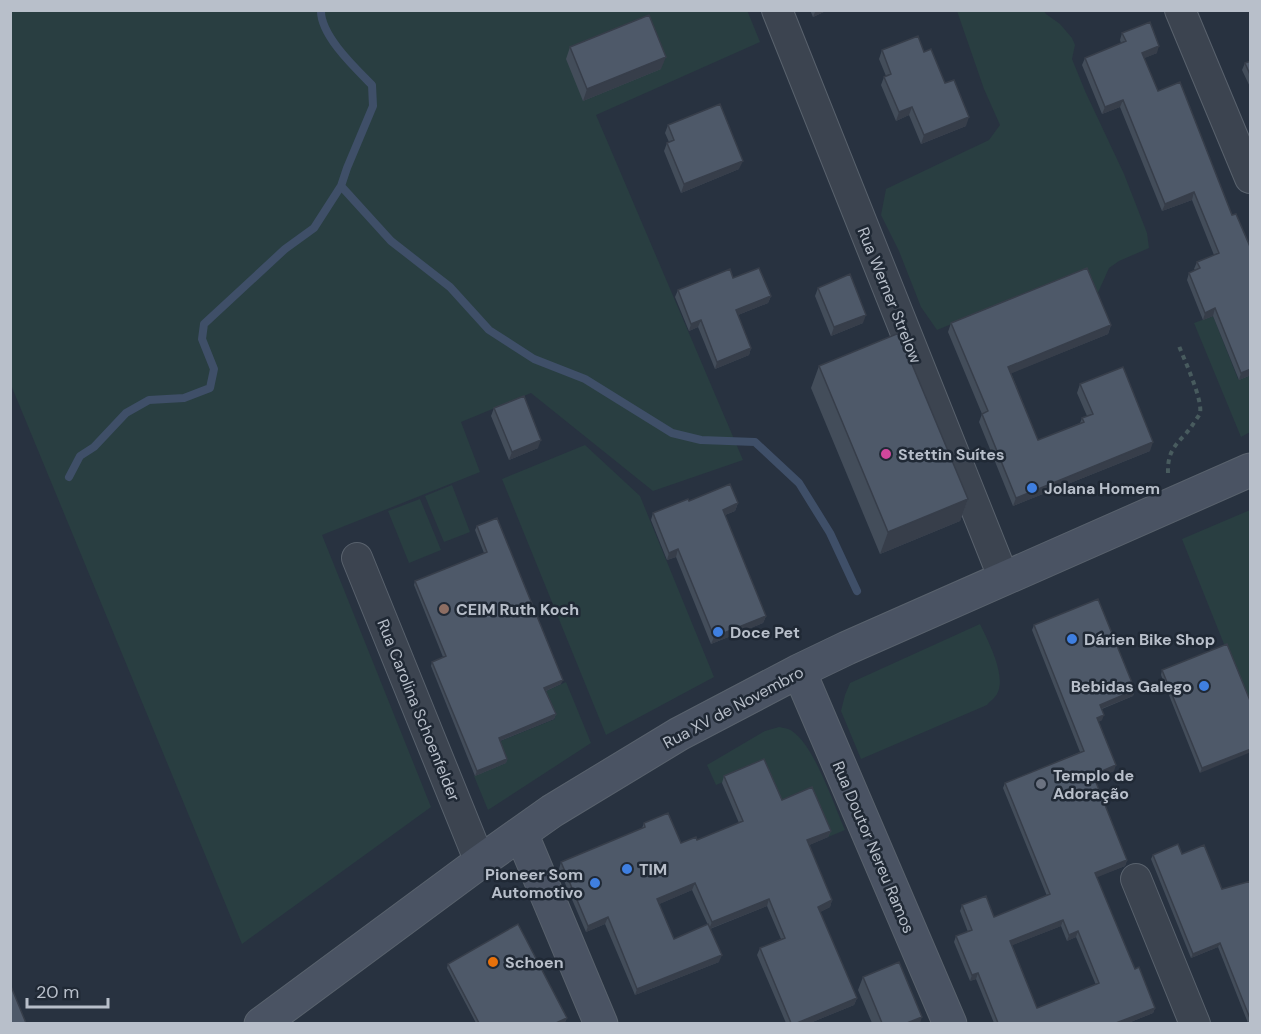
<svg xmlns="http://www.w3.org/2000/svg" width="1261" height="1034" font-family="'DM Sans',sans-serif">
	<style>
		.green { fill: #293e41 }
		.lines { fill: none; stroke-linecap: round; stroke-linejoin: round }
		.stream { stroke: #3f4f68; stroke-width: 8 }
		.street-casing { stroke: #59626d; stroke-width: 32 }
		.secondary-casing { stroke: #59626d; stroke-width: 35 }
		.path { stroke: #485b5e; stroke-width: 4; stroke-dasharray: 4.5 4.5; stroke-linecap: butt }
		.street { stroke: #3c4450; stroke-width: 30 }
		.secondary { stroke: #4a5363; stroke-width: 33 }
		.wall { fill: #434d5a; fill-rule: evenodd }
		.shaded-wall { fill: #373e4a }
		.building { fill: #4e5969; stroke: #373e4a; stroke-width: 1.5; fill-rule: evenodd }
		.hotel-dot { fill: #d1479c; stroke: #202935; stroke-width: 2 }
		.shop-dot { fill: #3f7fe0; stroke: #202935; stroke-width: 2 }
		.education-dot { fill: #8d6e63; stroke: #202935; stroke-width: 2 }
		.worship-dot { fill: #6b7280; stroke: #202935; stroke-width: 2 }
		.food-dot { fill: #e8710a; stroke: #202935; stroke-width: 2 }
		.labels { text-anchor: middle; stroke-width: 5; stroke-linejoin: round; paint-order: stroke }
		.street-label { font-size: 16px; fill: #b8bfca; stroke: #202935 }
		.poi-label { font-size: 16px; font-weight: bold; fill: #b8bfca; stroke: #202935; text-anchor: start }
	</style>
	<rect width="100%" height="100%" fill="#283240"/>
	<path class="green" d="M747 10 760 42 596 115 743 460 653 491 531 393 461 422 480 472 322 535 431 807 242 944 11 385 10 11Z
		M957 11H1044L1046 14 1060 24 1072 38 1075 45 1072 59 1085 91 1124 174 1147 233 1149 248 1119 261 1109 268 1096 297 1084 269 937 330 921 307 899 251 881 215 886 189 989 140 1000 125 984 89Z
		M1213 316 1238 379 1250 375V432L1241 437 1194 323Z
		M585 445 640 496 714 677 606 735 502 479Z
		M452 485 470 532 444 542 425 496Z
		M420 499 441 550 409 563 388 511Z
		M1250 510V709L1182 539Z
		M980 624C988 641 1007 676 997 694 995 698 989 702 987 705L861 759 841 711 845 695 850 683Z
		M566 682 591 743 488 810 474 776 506 763 498 742 555 719 544 692Z
		M779 727C783 728 788 728 792 731 814 745 834 805 845 830L828 837 810 794 780 807 762 766 716 785 707 765 765 731Z"/>
	<g class="lines">
		<path class="stream" d="M321 10C320 35 355 68 372 85L373 106 347 168 341 186 391 241 450 287 489 330 534 359 585 379 672 433 701 440 755 442 799 483 830 533 857 591
			M69 477 80 456 94 447 126 413 149 400 184 398 210 388 214 369 202 339 204 324 285 249 314 228 341 186"/>
		<defs>
			<path id="street" d="M777 10 1004 579
				M1180 10 1250 178
				M357 558 480 862
				M1136 879 1195 1024"/>
			<path id="secondary" d="M799 671 950 1024
				M521 833 601 1024
				M261 1024 480 862 552 811 679 734 799 671 847 648 1250 470"/>
		</defs>
		<use href="#street" class="street-casing"/>
		<use href="#secondary" class="secondary-casing"/>
		<path class="path" d="M1168 473C1167 444 1183 442 1195 421 1197 418 1199 416 1200 413 1203 400 1184 359 1179 346"/>
		<use href="#street" class="street"/>
		<use href="#secondary" class="secondary"/>
	</g>
	<path class="wall" d="M810 10H828L813 17Z
		M1122 33 1157 53 1144 58 1158 91 1180 82 1251 375 1239 380 1213 316 1203 320 1187 280 1189 273 1195 270 1194 269 1197 262 1214 255 1192 200 1162 211 1120 107 1102 114 1082 65 1085 58 1121 43 1120 40Z
		M570 47 661 69 583 101 566 59Z
		M882 50 924 52 945 83 966 126 921 144 909 115 896 121 881 85 884 77 886 76 879 59Z
		M1251 61V89L1242 70 1245 63Z
		M668 125 739 169 681 193 664 151 667 143 669 142 665 133Z
		M733 278 771 296 768 303 738 315 751 348 749 355 715 369 698 327 689 331 675 297 678 290Z
		M818 288 863 323 831 336 815 296Z
		M951 323 1111 325 1108 334 1011 373 1038 440 1080 423 1082 418 1087 416 1077 393 1080 384 1150 451 1013 506 979 422 982 414 948 332Z
		M819 366 968 499 960 521 880 554 811 388Z
		M494 408 538 448 509 460 491 416Z
		M689 501 738 503 735 511 725 515 766 616 763 623 711 644 676 557 667 560 651 520 653 513Z
		M477 526 561 684 546 691 556 714 554 719 500 741 507 759 506 763 475 776 431 666 432 662 443 657 414 585 415 581 484 553 475 530Z
		M1034 625 1135 690 1133 696 1102 709V720L1098 722 1114 771 1094 779 1127 860 1125 866 1096 877 1135 969 1155 1008 1153 1013 1128 1023H994L976 979 970 981 954 942 956 936 968 932 960 911 962 905 994 917 1047 896 1003 788 1005 783 1080 752 1032 630ZM1061 926 1067 941 1076 937 1096 985 1037 1008 1012 945Z
		M1162 670 1251 703 1200 773 1161 675Z
		M724 776 782 800 831 831 828 837 809 845 832 900 830 907 820 912 857 998 854 1005 810 1023H786L757 955 760 948 781 939 767 906 710 929 719 962 635 995 605 924 586 932 559 869 561 862 642 828 644 823 681 843 697 840 739 823 722 783ZM692 890 708 925 674 939 659 904Z
		M1182 854 1222 889 1251 881V1023H1248L1218 947 1191 958 1151 859 1153 855Z
		M448 964 567 1018 565 1022 563 1023H476L447 968Z
		M863 977 920 1023H872L858 990Z"/>
	<path class="shaded-wall" d="M819 10H828L813 17 815 12Z
		M1159 46 1157 53 1140 60 1142 53Z
		M666 57 661 69 583 101 587 89Z
		M1123 100 1120 107 1102 114 1105 107Z
		M912 107 909 115 896 121 899 112Z
		M969 117 966 126 921 144 924 135Z
		M743 161 739 169 681 193 684 184Z
		M1194 192 1192 200 1162 211 1165 204Z
		M771 296 768 303 733 317 736 310Z
		M1215 308 1213 316 1203 320 1205 313Z
		M866 315 863 323 831 336 834 327Z
		M701 320 698 327 689 331 691 324Z
		M1111 325 1108 334 1005 376 1008 367Z
		M751 348 749 355 715 369 717 362Z
		M1251 369V375L1239 380 1241 373Z
		M541 440 538 448 509 460 512 452Z
		M1153 442 1150 451 1013 506 1016 498Z
		M968 499 960 521 880 554 888 532Z
		M738 503 735 511 720 517 723 510Z
		M678 549 676 557 667 560 669 553Z
		M766 616 763 623 711 644 714 637Z
		M563 680 561 684 543 692 544 688Z
		M1135 690 1133 696 1098 710 1100 705Z
		M556 714 554 719 497 742 499 738Z
		M1104 715 1102 720 1095 723 1097 718Z
		M1251 749V752L1200 773 1202 768Z
		M507 759 506 763 475 776 477 771Z
		M1116 765 1114 771 1090 780 1093 775Z
		M831 831 828 837 805 847 807 840Z
		M1127 860 1125 866 1093 879 1095 873Z
		M695 883 692 890 655 906 657 899Z
		M769 899 767 906 709 929 712 922Z
		M832 900 830 907 816 914 818 907Z
		M608 917 605 924 586 932 588 926Z
		M1063 920 1061 926 1008 947 1010 941Z
		M1078 931 1076 937 1067 941 1069 935Z
		M1220 943 1218 947 1191 958 1193 954Z
		M722 955 719 962 635 995 637 989Z
		M978 973 976 979 970 981 972 975Z
		M857 998 854 1005 810 1023H797Z
		M1155 1008 1153 1013 1128 1023H1116Z
		M922 1017 920 1023H907Z
		M567 1018 565 1022 563 1023H556Z"/>
	<path class="building" d="M649 15 666 57 587 89 570 47Z
		M1150 22 1159 46 1142 53 1158 91 1180 82 1232 215 1236 214 1251 249V369L1241 373 1215 308 1205 313 1189 273 1200 268 1197 262 1219 253 1194 192 1165 204 1123 100 1105 107 1085 58 1126 41 1122 33Z
		M918 36 924 52 931 49 945 83 954 80 969 117 924 135 912 107 899 112 884 77 891 74 882 50Z
		M1251 61V77L1245 63Z
		M720 104 743 161 684 184 667 143 674 140 668 125Z
		M759 268 771 296 736 310 751 348 717 362 701 320 691 324 678 290 730 269 733 278Z
		M1087 268 1111 325 1008 367 1038 440 1084 422 1082 418 1093 414 1080 384 1123 367 1153 442 1016 498 982 414 988 411 951 323Z
		M850 274 866 315 834 327 818 288Z
		M899 333 968 499 888 532 819 366Z
		M524 396 541 440 512 452 494 408Z
		M730 484 738 503 723 510 766 616 714 637 678 549 669 553 653 513 688 499 689 501Z
		M497 518 563 680 544 688 556 714 499 738 507 759 477 771 432 662 446 656 415 581 487 552 477 526Z
		M1098 599 1135 690 1100 705 1104 715 1097 718 1116 765 1093 775 1127 860 1095 873 1135 969 1139 967 1155 1008 1116 1023H998L978 973 972 975 956 936 972 930 962 905 986 896 994 917 1050 894 1005 783 1084 751 1034 625ZM1063 920 1069 935 1078 931 1099 983 1037 1008 1010 941Z
		M1227 644 1251 703V749L1202 768 1162 670Z
		M764 759 782 800 812 787 831 831 807 840 832 900 818 907 857 998 797 1023H791L760 948 785 938 769 899 712 922 695 883 657 899 674 939 708 924 722 955 637 989 608 917 588 926 561 862 645 827 644 823 668 813 681 843 696 837 697 840 743 821 724 776Z
		M1178 844 1182 854 1204 845 1222 889 1251 881V1021L1220 943 1193 954 1153 855Z
		M518 924 567 1018 556 1023H479L448 964Z
		M899 962 922 1017 907 1023H882L863 977Z
		M10 984 26 1023H10Z"/>
	<circle class="hotel-dot" cx="886" cy="454" r="6"/>
	<g class="shop-dot">
		<circle cx="1032" cy="488" r="6"/>
		<circle cx="718" cy="632" r="6"/>
		<circle cx="1072" cy="639" r="6"/>
		<circle cx="1204" cy="686" r="6"/>
		<circle cx="627" cy="869" r="6"/>
		<circle cx="595" cy="883" r="6"/>
	</g>
	<circle class="education-dot" cx="444" cy="609" r="6"/>
	<circle class="worship-dot" cx="1041" cy="784" r="6"/>
	<circle class="food-dot" cx="493" cy="962" r="6"/>
	<g class="labels">
		<g class="street-label">
			<text transform="translate(890 295) rotate(68)" y="6">Rua Werner Strelow</text>
			<text transform="translate(733 707) rotate(-28)" y="6">Rua XV de Novembro</text>
			<text transform="translate(419 710) rotate(68)" y="6">Rua Carolina Schoenfelder</text>
			<text transform="translate(874 847) rotate(67)" y="6">Rua Doutor Nereu Ramos</text>
		</g>
		<g class="poi-label">
			<text x="898" y="460">Stettin Suítes</text>
			<text x="1044" y="494">Jolana Homem</text>
			<text x="456" y="615">CEIM Ruth Koch</text>
			<text x="730" y="638">Doce Pet</text>
			<text x="1084" y="645">Dárien Bike Shop</text>
			<text x="1192" y="692" text-anchor="end">Bebidas Galego</text>
			<text x="1053" y="781">Templo de<tspan x="1053" dy="18">Adoração</tspan></text>
			<text x="639" y="875">TIM</text>
			<text x="583" y="880" text-anchor="end">Pioneer Som<tspan x="583" dy="18">Automotivo</tspan></text>
			<text x="505" y="968">Schoen</text>
		</g>
	</g>
	<rect width="1261" height="1034" fill="none" stroke="#b8bfca" stroke-width="24"/>
	<path d="M27 998v9h81v-9" fill="none" stroke="#b8bfca" stroke-width="3"/>
	<text x="36" y="998" font-size="18" fill="#b8bfca" stroke="#202935" stroke-width="4.5" paint-order="stroke">20 m</text>
</svg>
